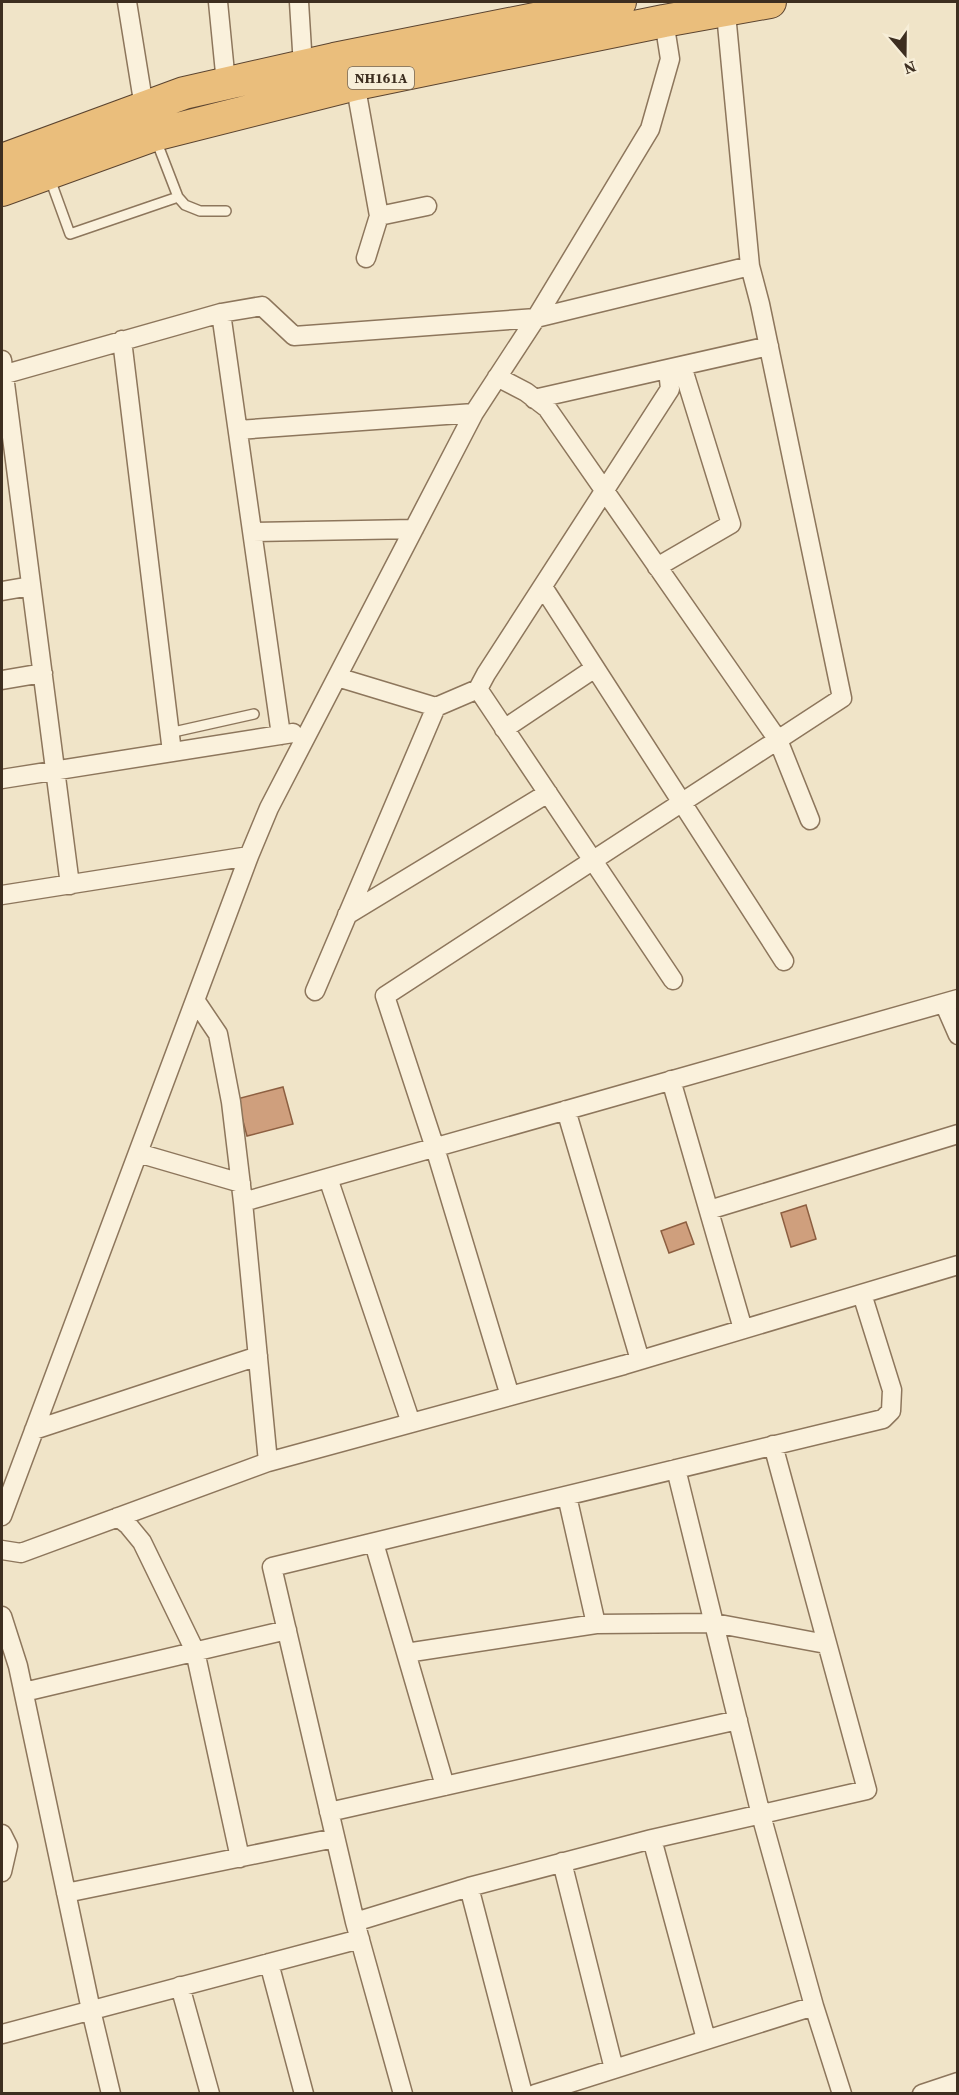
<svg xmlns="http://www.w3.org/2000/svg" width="959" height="2095" font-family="'Source Serif 4',serif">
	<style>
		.building { fill: #cf9f7d; stroke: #8d5f41; stroke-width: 1.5 }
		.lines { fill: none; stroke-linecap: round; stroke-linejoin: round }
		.service-casing { stroke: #8d765c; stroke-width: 12 }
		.minor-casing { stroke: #8d765c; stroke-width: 21 }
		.trunk-casing { stroke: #5b4430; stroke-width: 34 }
		.service { stroke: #faf1dc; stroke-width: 9 }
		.minor { stroke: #faf1dc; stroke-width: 18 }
		.trunk { stroke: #eabe7c; stroke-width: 32 }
		.labels { text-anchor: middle; stroke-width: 5; stroke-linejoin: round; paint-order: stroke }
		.shield { fill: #f7eed8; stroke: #756857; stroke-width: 1.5 }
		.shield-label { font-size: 14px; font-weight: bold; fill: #3d2e20 }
	</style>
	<rect width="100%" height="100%" fill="#f0e4c8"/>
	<path class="building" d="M283 1087 293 1124 247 1136 237 1099Z
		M806 1205 816 1239 791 1247 781 1213Z
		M686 1222 694 1244 669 1253 661 1231Z"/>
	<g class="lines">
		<defs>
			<path id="service" d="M156 140 178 197 185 205 200 211H226
				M50 179 70 234 178 197
				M169 733 254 714"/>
			<path id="minor" d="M127 2 144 107 147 116
				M218 2 226 83
				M299 2 303 66
				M354 77 379 216 427 206
				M366 258 379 216
				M221 313 281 735
				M122 340 172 752
				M2 360 70 885
				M2 375 221 313 262 306 294 336 536 318 750 266
				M497 377 526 392 547 408 778 740 810 820
				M534 399 769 346
				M238 430 474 413
				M253 532 414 529
				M657 567 731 524 682 366
				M543 587 784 961
				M2 591 31 586
				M337 677 436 707 478 689 486 674 670 389 668 369
				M2 680 43 673
				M478 689 673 980
				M504 729 595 668
				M2 779 293 733
				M2 895 249 856
				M347 915 548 793
				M315 991 436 707
				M195 1000 218 1034 231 1102 243 1202 268 1462
				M944 1003 958 1035
				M671 1080 743 1329
				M566 1110 640 1360
				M138 1153 241 1183
				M328 1178 411 1423
				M243 1202 958 999
				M709 1210 958 1134
				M510 1396 435 1148 385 996 842 698 760 304 750 266 725 3
				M34 1430 258 1356
				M567 1496 596 1624
				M2 1516 249 856 269 808 474 413 536 318 650 129 670 59 664 21
				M118 1517 128 1525 142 1542 195 1651 240 1858
				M374 1543 445 1786
				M2 1550 21 1553 268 1462 624 1365 958 1265
				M2 1616 18 1666 91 2010 111 2094
				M406 1653 596 1624 714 1623 826 1644
				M24 1692 287 1630
				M329 1812 738 1720
				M2 1834 8 1846 2 1872
				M652 1839 706 2039
				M562 1862 614 2069
				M469 1887 523 2094
				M66 1893 335 1838
				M355 1922 469 1887 652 1839 867 1790 773 1445
				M269 1963 304 2094
				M180 1986 210 2094
				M814 2006 842 2094
				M2 2034 360 1939
				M403 2094 355 1922 272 1567 883 1419 891 1411 892 1390 862 1294
				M535 2094 814 2006 761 1815 676 1469
				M922 2094 958 2082"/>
			<path id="trunk" d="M2 160 184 93 334 59 620 2
				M2 190 154 135 356 84 664 21 770 2"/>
		</defs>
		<use href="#service" class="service-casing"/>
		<use href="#minor" class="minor-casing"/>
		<use href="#trunk" class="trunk-casing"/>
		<use href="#service" class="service"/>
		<use href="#minor" class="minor"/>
		<use href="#trunk" class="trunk"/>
	</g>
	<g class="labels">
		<rect class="shield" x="348" y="67" width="66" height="22" rx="4.5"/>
		<g class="shield-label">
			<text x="381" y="83">NH161A</text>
		</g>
	</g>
	<rect width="959" height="2095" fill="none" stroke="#3d2e20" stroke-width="6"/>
	<g transform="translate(905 54) rotate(160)" stroke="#f7eed8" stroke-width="4.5" paint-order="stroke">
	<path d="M0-4.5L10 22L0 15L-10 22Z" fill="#3d2e20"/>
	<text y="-9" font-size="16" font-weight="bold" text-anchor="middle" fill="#3d2e20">N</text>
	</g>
</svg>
